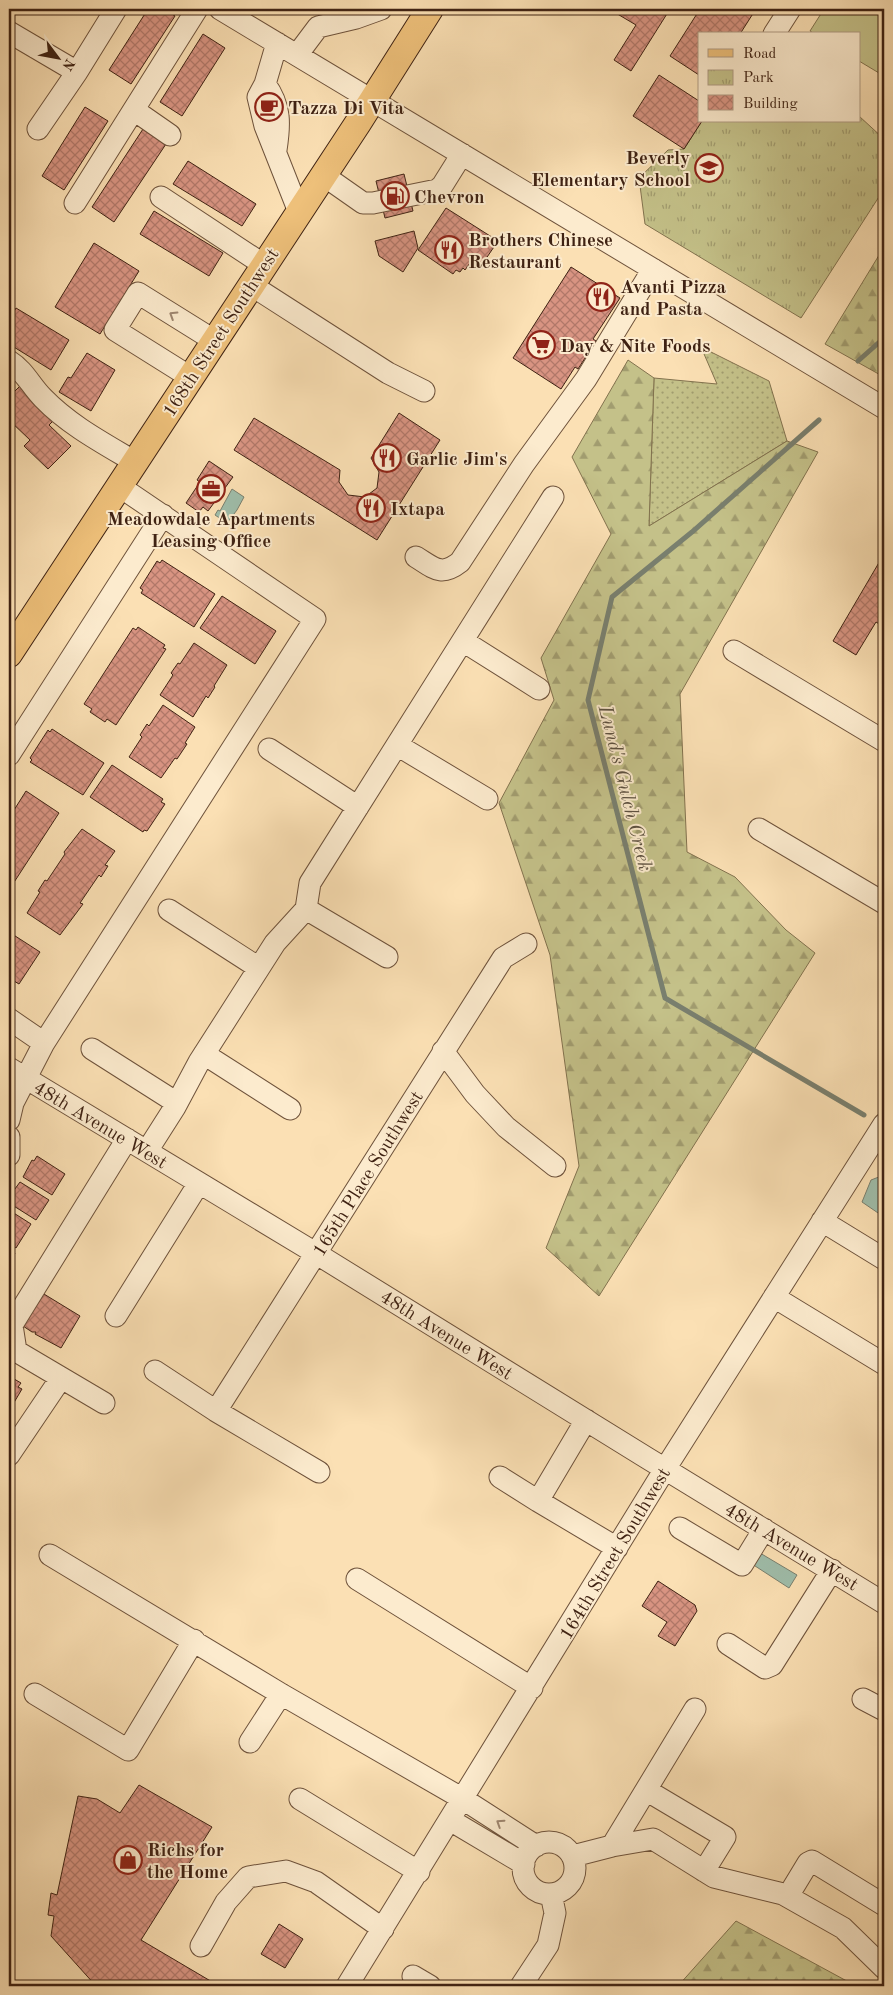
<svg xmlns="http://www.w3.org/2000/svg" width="893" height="1995" font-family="'Old Standard TT',serif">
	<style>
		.grass { fill: url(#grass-dots); stroke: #82724e }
		.forest { fill: url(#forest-firs); stroke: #82724e }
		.park { fill: url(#park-tufts); stroke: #82724e }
		.pitch { fill: #c4c189; stroke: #82724e }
		.water { fill: #9fbdaa; stroke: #797f6e }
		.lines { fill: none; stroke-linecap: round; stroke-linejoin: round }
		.stream { stroke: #797f6e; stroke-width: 5 }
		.building { fill: url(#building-cross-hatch); stroke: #3f2213 }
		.minor-casing { stroke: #6e523b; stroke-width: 23 }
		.major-casing { stroke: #3f2213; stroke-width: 28 }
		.minor { stroke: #fcebce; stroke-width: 21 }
		.major { stroke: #eec07a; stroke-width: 26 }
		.oneway { stroke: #9e8670 }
		.labels { text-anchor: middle; stroke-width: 4; stroke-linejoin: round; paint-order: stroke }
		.poi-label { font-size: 19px; font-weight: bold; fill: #3f2213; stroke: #fcebce; text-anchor: start }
		.street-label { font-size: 19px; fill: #3f2213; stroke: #fcebce }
		.water-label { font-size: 20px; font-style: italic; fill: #5c5040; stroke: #fcebce }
	</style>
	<defs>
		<pattern id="grass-dots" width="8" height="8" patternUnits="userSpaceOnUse" patternTransform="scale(1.25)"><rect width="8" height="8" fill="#c4c189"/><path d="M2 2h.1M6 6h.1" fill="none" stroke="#a19c6f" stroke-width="1.8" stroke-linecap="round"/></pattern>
		<pattern id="forest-firs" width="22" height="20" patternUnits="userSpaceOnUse" patternTransform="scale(1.25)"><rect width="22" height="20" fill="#c4c189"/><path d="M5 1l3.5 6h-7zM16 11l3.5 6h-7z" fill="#a19c6f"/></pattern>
		<pattern id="park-tufts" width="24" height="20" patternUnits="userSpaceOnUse" patternTransform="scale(1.25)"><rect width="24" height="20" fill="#c4c189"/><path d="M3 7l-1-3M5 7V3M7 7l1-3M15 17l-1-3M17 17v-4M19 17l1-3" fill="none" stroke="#a19c6f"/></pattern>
		<pattern id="building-cross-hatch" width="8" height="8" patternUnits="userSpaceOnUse" patternTransform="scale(1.25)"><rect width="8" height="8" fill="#d89482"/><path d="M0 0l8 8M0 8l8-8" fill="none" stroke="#b17869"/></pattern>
	</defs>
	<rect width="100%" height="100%" fill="#fbe0b4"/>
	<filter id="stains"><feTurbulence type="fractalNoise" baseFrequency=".004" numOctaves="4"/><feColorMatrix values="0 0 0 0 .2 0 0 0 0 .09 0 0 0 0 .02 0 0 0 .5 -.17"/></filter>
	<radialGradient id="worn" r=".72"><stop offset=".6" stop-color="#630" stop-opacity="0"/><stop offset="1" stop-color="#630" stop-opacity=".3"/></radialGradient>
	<path class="grass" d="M701 347 769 381 787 441 649 526 654 378 717 384Z"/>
	<path class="forest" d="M884 247V377L825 344Z
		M628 360 654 378 649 526 787 441 818 452 680 694 687 852 735 877 786 930 815 953 599 1296 546 1248 579 1166 550 955 499 803 554 700 541 658 611 534 572 457Z
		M736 1921 856 1986H678Z"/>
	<path class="park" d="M859 116 884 139V189L801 318 645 224 639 178 668 150 684 149 702 121H859Z"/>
	<path class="pitch" d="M824 9H884V76L859 61V34H815L810 31Z"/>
	<path class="water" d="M232 489 244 497 237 510 227 523 215 515 218 510 220 511Z
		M884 1175V1213L881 1215 862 1202 871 1180Z
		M760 1553 797 1575 789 1588 752 1564Z"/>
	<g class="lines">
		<path class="stream" d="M858 361 884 338
			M819 420 692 532 612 597 588 700 665 998 864 1115"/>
	</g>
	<path class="building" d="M148 9H164L175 16 131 84 109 70Z
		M609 9H670L631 71 614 60 636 25Z
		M700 9H749L754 12 740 34H699V75L670 56Z
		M203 34 225 48 182 116 160 102Z
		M659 75 699 101V121H702L684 149 633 116Z
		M85 107 108 121 64 190 42 176Z
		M143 129 166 144 114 222 92 207Z
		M188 161 256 204 242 226 173 184Z
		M404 174 413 211 385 218 376 181Z
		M446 208 498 241 481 266 472 260 465 270 463 268 460 272 456 270 453 274 418 250Z
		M154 211 223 253 209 276 140 234Z
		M414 231 418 248 403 272 379 256 375 241Z
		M94 243 139 271 100 334 55 307Z
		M571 267 620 298 593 339 596 341 578 369 575 367 561 389 513 358Z
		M16 308 69 340 51 370 9 344V320Z
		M87 353 115 370 91 411 59 392 68 377 71 378Z
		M20 386 55 419 49 425 71 446 48 469 24 446 30 440 9 420V397Z
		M399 413 440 440 377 540 234 450 254 418 340 470 339 482 348 495 365 497 377 488 379 472 371 458Z
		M209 461 233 477 208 511 203 507 199 512 186 503 200 482 197 480Z
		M884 554V627L876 622 856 655 833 641Z
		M162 560 215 594 194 627 141 593 143 590 140 588 157 561 160 563Z
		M222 596 276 631 255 664 200 628Z
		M138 627 165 645 163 648 166 649 116 725 107 719 105 722 90 712 92 709 84 704 133 628 136 630Z
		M194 643 227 665 214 686 215 687 208 698 206 696 193 717 160 695 173 675 171 673 178 663 180 664Z
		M163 705 195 727 185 743 187 744 177 759 175 758 161 778 129 757 142 737 140 735 147 724 149 726Z
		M52 729 104 763 83 795 30 762 32 760 30 758 48 730 50 732Z
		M112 765 163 799 161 802 165 804 147 831 144 830 143 832 90 797Z
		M26 791 59 813 9 890V818Z
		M82 829 115 851 105 865 108 866 101 877 99 875 80 903 83 904 60 935 27 913 40 892 38 891 45 880 47 881 65 854 64 852Z
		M9 932 40 952 19 984 9 978Z
		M37 1156 65 1174 52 1195 23 1177 32 1160 34 1161Z
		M20 1182 49 1200 36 1220 9 1203 10 1199 9 1197Z
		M9 1210 31 1224 16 1248 9 1243Z
		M9 1250 15 1253 9 1264Z
		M39 1291 80 1316 61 1348 35 1334 36 1332H32L23 1326Z
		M9 1376 21 1383 18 1387 22 1389 9 1411Z
		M658 1581 695 1605 697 1611 675 1646 658 1636 667 1622 642 1606Z
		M139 1785 212 1827 141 1940 219 1986H96L51 1936 54 1916 48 1915 51 1893 57 1895 78 1796 97 1799 120 1813Z
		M279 1924 303 1939 285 1968 261 1954Z"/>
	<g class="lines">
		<defs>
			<path id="minor" d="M220 9 884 408
				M9 32 77 72
				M774 34 790 9
				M277 43 265 84 258 97 265 126 299 212
				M297 55 318 27 356 18 381 9
				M265 84C281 106 280 124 276 150
				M134 110 170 135
				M38 129 77 72 116 9
				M323 175 363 203H373L437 190 442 186 462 154
				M161 197 264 265
				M75 203 197 9
				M251 285 388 373 424 391
				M9 361C25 371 30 385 43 398 69 425 103 443 135 462
				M190 377 115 330 138 293 215 341
				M416 557C434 568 441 577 460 562L524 464 586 379 653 269
				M463 641 539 689
				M734 651 884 741
				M397 745 487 799
				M269 749 358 807
				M9 755 163 515
				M759 829 884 903
				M306 909 387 957
				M169 910 259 968
				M9 1019 44 1043 315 619 119 486
				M92 1049 177 1103
				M443 1051 475 1094 506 1127 555 1166
				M204 1054 290 1109
				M9 1068 317 1254 647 1458 884 1603
				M9 1120 13 1103 44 1043
				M9 1137V1155
				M147 1151 175 1107 199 1062 275 943 306 909 310 883 553 497
				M822 1221 884 1259
				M774 1297 884 1364
				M116 1316 199 1183
				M155 1371 216 1411 319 1472
				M104 1403 16 1351 12 1325 127 1139
				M216 1411 503 958 526 944
				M586 1420 538 1501 617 1548
				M9 1455 61 1378
				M500 1477 538 1501
				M680 1528 742 1565 764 1529
				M50 1555 281 1694 463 1799 536 1846
				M357 1579 532 1688
				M728 1644 765 1668 772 1665 832 1570
				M35 1694 128 1750 194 1640
				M863 1699 884 1710
				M250 1742 281 1694
				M646 1790 725 1837 704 1871
				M300 1799 419 1872
				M450 1820 524 1864
				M523 1868a26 26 0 1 1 52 0a26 26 0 1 1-52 0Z
				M612 1846 695 1709
				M573 1856 612 1846 653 1839 714 1877 783 1894 843 1928 884 1968
				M788 1896 808 1863 812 1861 884 1905
				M201 1946 226 1902 248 1877 286 1871 316 1882 383 1929
				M413 1976 430 1986
				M347 1986 665 1469 884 1124
				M521 1986 548 1945 555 1913 551 1894"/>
			<path id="major" d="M9 654 358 123 430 9"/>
		</defs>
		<use href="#minor" class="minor-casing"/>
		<use href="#major" class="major-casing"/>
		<use href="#minor" class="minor"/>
		<use href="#major" class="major"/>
	</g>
	<defs><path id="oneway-chevron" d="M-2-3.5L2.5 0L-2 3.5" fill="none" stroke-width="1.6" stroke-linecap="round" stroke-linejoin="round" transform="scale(1.25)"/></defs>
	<g class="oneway">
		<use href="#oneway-chevron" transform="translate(173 315) rotate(-148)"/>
		<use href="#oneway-chevron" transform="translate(500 1823) rotate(-147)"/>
	</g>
	<defs>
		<symbol id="cafe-ring" viewBox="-11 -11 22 22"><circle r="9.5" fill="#fcebce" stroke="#8f2418" stroke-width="1.5"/><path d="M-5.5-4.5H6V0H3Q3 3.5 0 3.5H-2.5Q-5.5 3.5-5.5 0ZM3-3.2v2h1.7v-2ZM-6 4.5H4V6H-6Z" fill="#8f2418"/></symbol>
		<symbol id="school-ring" viewBox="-11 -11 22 22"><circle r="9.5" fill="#fcebce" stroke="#8f2418" stroke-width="1.5"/><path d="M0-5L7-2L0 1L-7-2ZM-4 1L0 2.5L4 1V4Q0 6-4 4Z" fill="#8f2418"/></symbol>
		<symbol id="fuel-ring" viewBox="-11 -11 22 22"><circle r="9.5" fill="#fcebce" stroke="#8f2418" stroke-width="1.5"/><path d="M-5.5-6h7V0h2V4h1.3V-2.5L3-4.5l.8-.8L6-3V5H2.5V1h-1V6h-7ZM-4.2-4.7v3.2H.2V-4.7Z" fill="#8f2418"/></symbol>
		<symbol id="restaurant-ring" viewBox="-11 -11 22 22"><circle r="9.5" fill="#fcebce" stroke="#8f2418" stroke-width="1.5"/><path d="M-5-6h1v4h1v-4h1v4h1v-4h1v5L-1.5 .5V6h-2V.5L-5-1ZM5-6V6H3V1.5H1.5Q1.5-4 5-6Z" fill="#8f2418"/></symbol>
		<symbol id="supermarket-ring" viewBox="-11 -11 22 22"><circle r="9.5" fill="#fcebce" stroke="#8f2418" stroke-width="1.5"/><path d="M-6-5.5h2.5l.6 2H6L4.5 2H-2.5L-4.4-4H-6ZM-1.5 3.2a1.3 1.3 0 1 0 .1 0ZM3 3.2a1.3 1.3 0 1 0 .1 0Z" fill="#8f2418"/></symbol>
		<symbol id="office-ring" viewBox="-11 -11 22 22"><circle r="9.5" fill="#fcebce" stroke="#8f2418" stroke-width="1.5"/><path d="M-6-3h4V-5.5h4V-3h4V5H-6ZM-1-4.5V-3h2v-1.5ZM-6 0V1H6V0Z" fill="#8f2418"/></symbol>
		<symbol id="shop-ring" viewBox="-11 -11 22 22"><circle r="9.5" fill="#fcebce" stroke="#8f2418" stroke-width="1.5"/><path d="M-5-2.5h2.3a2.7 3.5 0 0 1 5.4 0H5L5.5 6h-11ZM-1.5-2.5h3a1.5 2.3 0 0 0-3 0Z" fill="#8f2418"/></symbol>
	</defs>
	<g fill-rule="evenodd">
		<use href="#cafe-ring" x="253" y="91" width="32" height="32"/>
		<use href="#school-ring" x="693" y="152" width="32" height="32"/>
		<use href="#fuel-ring" x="379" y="180" width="32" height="32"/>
		<use href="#restaurant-ring" x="433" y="234" width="32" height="32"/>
		<use href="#restaurant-ring" x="585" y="281" width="32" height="32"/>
		<use href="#supermarket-ring" x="525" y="329" width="32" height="32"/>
		<use href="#restaurant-ring" x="371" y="442" width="32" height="32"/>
		<use href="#office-ring" x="195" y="473" width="32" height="32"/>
		<use href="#restaurant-ring" x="355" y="492" width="32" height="32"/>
		<use href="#shop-ring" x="112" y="1844" width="32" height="32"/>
	</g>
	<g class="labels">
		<g class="poi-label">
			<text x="288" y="114">Tazza Di Vita</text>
			<text x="690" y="164" text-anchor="end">Beverly<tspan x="690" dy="22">Elementary School</tspan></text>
			<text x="414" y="203">Chevron</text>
			<text x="468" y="246">Brothers Chinese<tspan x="468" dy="22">Restaurant</tspan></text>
			<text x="620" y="293">Avanti Pizza<tspan x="620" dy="22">and Pasta</tspan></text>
			<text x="560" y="352">Day &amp; Nite Foods</text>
			<text x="406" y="465">Garlic Jim's</text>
			<text x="390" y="515">Ixtapa</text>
			<text x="211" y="525" text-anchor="middle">Meadowdale Apartments<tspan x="211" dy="22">Leasing Office</tspan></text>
			<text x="147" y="1856">Richs for<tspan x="147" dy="22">the Home</tspan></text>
		</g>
		<g class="street-label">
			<text transform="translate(220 332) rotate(-57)" y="7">168th Street Southwest</text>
			<text transform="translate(101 1124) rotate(31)" y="7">48th Avenue West</text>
			<text transform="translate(367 1173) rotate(-58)" y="7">165th Place Southwest</text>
			<text transform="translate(447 1334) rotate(32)" y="7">48th Avenue West</text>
			<text transform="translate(792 1546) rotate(31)" y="7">48th Avenue West</text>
			<text transform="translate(614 1553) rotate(-59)" y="7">164th Street Southwest</text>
		</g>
		<g class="water-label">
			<text transform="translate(626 788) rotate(76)" y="7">Lund's Gulch Creek</text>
		</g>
	</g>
	<rect width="893" height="1995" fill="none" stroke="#fbe0b4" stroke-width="30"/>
	<rect x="10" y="10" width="873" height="1975" fill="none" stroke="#3f2213" stroke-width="2.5"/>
	<rect x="15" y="15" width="863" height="1965" fill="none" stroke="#3f2213"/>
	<rect x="698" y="32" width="162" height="90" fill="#fcebce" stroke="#b09b83"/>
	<rect x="708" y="49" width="25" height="8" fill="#eec07a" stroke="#b09b83"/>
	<text x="743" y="58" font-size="15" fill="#3f2213">Road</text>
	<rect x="708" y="70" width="25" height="15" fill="url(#park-tufts)" stroke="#b09b83"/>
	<text x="743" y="82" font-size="15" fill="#3f2213">Park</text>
	<rect x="708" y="95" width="25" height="15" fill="url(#building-cross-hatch)" stroke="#b09b83"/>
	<text x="743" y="108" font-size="15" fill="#3f2213">Building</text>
	<g transform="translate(58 58) rotate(122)" stroke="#fcebce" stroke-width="4" paint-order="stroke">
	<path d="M0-4L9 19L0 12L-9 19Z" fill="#3f2213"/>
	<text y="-8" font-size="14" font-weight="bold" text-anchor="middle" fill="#3f2213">N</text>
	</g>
	<rect width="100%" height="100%" filter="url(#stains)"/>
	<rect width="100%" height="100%" fill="url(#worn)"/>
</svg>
